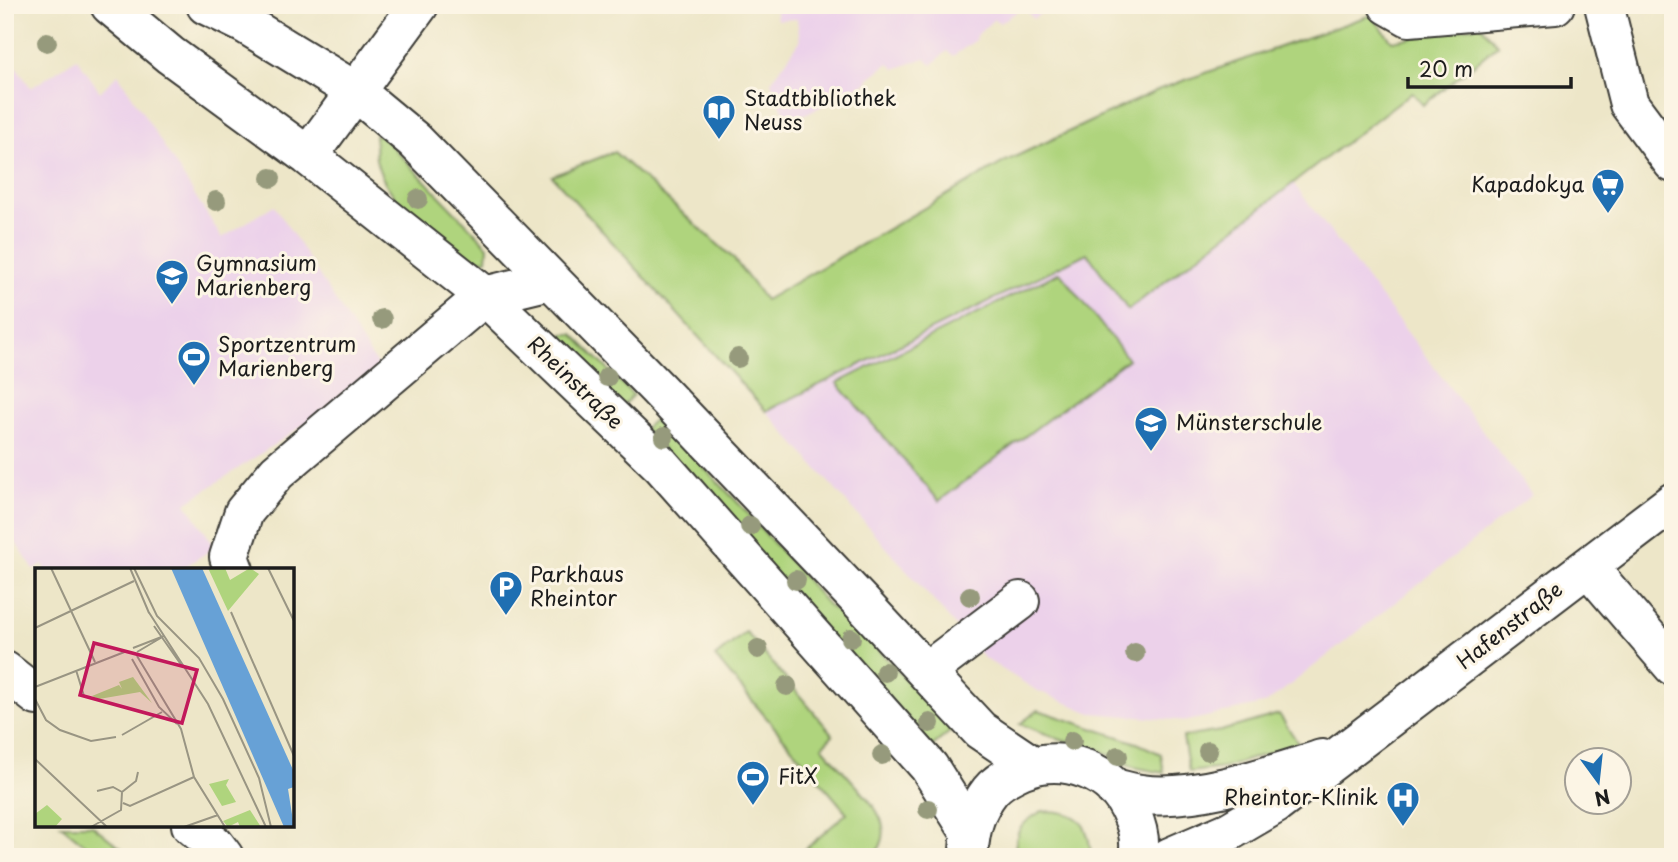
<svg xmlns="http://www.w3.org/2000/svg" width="1678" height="862" font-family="'Playpen Sans',sans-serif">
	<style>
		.built { fill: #ecd1ea }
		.green { fill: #afd47d; stroke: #66784c; stroke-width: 2 }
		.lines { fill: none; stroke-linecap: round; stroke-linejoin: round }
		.minor-casing { stroke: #3b3a36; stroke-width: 42 }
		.major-casing { stroke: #3b3a36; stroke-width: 42 }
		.minor { stroke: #fff; stroke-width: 38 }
		.major { stroke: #fff; stroke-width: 38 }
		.tree { fill: #969a7c }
		.labels { text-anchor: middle; stroke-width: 6; stroke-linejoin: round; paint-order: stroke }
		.poi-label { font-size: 21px; fill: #1c1c1c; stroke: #fcf5e5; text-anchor: start }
		.street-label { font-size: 21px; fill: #1c1c1c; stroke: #fcf5e5 }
		.inset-road { fill: none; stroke: #999583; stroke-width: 2 }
		.view { fill: #c2185b; fill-opacity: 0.15; stroke: #c2185b; stroke-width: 3.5 }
		.inset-edge { fill: none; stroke: #1c1c1c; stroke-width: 3.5 }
	</style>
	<rect width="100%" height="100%" fill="#fcf5e5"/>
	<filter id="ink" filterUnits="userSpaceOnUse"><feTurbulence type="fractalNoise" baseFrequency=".0143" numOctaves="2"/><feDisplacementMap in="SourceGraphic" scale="14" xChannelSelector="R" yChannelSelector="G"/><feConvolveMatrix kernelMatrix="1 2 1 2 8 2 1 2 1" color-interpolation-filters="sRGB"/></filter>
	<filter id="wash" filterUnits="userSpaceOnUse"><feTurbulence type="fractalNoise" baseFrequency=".00686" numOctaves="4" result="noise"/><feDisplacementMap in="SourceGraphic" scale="28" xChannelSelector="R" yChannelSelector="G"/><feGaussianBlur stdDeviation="1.57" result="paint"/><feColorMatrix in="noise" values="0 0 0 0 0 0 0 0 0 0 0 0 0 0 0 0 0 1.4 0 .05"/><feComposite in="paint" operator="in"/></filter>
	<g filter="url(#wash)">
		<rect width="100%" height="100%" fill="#ede6c8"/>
		<path class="built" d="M775 5H1053L1033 19 1024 7 1000 23 994 19 975 37 976 40 953 56 947 51 932 65 925 58 895 69 889 63 868 79 869 82 843 92 838 87 822 106 788 122 771 82 800 41 797 19 777 20Z
			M5 50 31 88 77 58 100 92 118 74 222 238 274 205 382 373 186 503 215 547 180 570H46L43 564 34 570 5 526Z
			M1293 183 1532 495 1267 703 1188 721 1091 713 1036 690 984 658 766 411 1087 253 1128 310Z"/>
		<path class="green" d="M1371 15 1392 41 1481 25 1498 45 1423 105 1412 92 1128 310 1087 253 766 411 552 176 614 152 733 258 765 300 1006 161 1160 89Z
			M375 135H381L488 246 487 259 476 261C441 235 388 207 377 163 374 154 376 144 375 135Z
			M1060 272 1128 359 939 501 837 383Z
			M563 334H573L633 395 622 406 561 344Z
			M656 418 743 508 828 605 865 635 952 730 930 748 644 429Z
			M746 632 833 735 822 746C833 759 844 772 855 784 874 806 898 829 873 857H796L847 813 715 657Z
			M1038 710 1137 743 1161 754 1164 773 1133 767 1096 748 1062 740 1020 724Z
			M1279 714 1298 743 1224 768 1189 772 1183 737 1221 731Z
			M1042 811C1078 811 1089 821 1091 857H1015C1015 830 1019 824 1042 811Z
			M61 825H92L132 857H100Z"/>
	</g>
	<g filter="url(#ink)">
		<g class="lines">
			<defs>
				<path id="minor" d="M110 5 170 55 308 156 485 296 661 465 929 767 970 832
					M206 5 245 24 355 91 414 140 657 388 860 601 980 730 1032 765
					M1388 5 1409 17 1555 5
					M1604 5 1629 104 1673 163
					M308 156 419 5
					M1588 567 1673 666
					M234 570 229 557 244 512 277 472 485 296 550 280
					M926 672 1020 601
					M1114 788C1123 790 1132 793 1141 794 1194 802 1271 775 1322 759
					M969 851C970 829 976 809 990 791 997 782 1010 775 1021 770 1063 752 1115 771 1132 815 1138 828 1141 842 1138 857
					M1170 857 1230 831 1276 804 1673 502"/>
				<path id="major" d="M5 671 37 696
					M191 825 215 845 224 857"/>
			</defs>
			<use href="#minor" class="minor-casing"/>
			<use href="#major" class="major-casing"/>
			<use href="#minor" class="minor"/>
			<use href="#major" class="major"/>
		</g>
		<g class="tree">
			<circle cx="47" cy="42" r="10"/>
			<circle cx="271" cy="178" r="10"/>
			<circle cx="418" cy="199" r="10"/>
			<circle cx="216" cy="201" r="10"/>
			<circle cx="382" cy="319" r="10"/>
			<circle cx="738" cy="358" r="10"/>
			<circle cx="607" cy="377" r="10"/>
			<circle cx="664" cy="437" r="10"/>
			<circle cx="750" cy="526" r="10"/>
			<circle cx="796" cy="580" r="10"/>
			<circle cx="970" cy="596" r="10"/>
			<circle cx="851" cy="638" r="10"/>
			<circle cx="758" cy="649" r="10"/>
			<circle cx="1135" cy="653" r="10"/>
			<circle cx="885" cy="672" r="10"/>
			<circle cx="787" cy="686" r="10"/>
			<circle cx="930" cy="723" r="10"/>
			<circle cx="1072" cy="741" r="10"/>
			<circle cx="1208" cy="751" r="10"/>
			<circle cx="882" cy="755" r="10"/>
			<circle cx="1118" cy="756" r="10"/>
			<circle cx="928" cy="809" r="10"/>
		</g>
	</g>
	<defs>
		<symbol id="library-pin" viewBox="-11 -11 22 30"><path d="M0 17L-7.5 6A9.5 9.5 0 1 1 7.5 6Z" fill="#1f6fb2" stroke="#fcf5e5"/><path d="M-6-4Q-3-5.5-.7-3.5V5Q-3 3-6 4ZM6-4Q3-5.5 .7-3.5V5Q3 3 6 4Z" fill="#fff"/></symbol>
		<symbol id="supermarket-pin" viewBox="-11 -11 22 30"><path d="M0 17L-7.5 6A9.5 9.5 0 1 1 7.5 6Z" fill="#1f6fb2" stroke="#fcf5e5"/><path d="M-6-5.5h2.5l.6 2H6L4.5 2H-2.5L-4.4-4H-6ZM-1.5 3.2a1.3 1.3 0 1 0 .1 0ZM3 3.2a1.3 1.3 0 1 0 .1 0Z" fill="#fff"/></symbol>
		<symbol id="school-pin" viewBox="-11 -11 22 30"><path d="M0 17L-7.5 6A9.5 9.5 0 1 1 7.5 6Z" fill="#1f6fb2" stroke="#fcf5e5"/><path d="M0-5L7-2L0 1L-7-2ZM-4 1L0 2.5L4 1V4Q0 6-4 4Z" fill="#fff"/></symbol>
		<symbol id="stadium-pin" viewBox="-11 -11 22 30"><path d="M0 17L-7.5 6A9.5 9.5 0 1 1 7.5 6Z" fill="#1f6fb2" stroke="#fcf5e5"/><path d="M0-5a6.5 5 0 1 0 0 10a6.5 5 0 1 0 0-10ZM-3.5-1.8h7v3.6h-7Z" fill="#fff"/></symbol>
		<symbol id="parking-pin" viewBox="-11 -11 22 30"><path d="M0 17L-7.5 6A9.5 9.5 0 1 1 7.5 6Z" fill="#1f6fb2" stroke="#fcf5e5"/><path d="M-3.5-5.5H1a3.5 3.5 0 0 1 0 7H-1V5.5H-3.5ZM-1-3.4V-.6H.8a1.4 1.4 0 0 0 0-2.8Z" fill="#fff"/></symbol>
		<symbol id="hospital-pin" viewBox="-11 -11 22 30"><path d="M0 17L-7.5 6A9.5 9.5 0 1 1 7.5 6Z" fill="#1f6fb2" stroke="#fcf5e5"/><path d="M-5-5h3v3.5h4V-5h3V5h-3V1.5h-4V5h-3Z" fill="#fff"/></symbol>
	</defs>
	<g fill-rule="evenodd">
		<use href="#library-pin" x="700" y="92" width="38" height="52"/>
		<use href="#supermarket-pin" x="1589" y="166" width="38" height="52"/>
		<use href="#school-pin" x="153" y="257" width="38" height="52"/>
		<use href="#stadium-pin" x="175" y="338" width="38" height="52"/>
		<use href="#school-pin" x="1132" y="404" width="38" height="52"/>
		<use href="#parking-pin" x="487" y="568" width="38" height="52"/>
		<use href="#stadium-pin" x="734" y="758" width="38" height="52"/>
		<use href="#hospital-pin" x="1384" y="779" width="38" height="52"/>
	</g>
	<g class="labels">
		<g class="poi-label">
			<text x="744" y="106">Stadtbibliothek<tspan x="744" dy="24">Neuss</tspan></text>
			<text x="1584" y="192" text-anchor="end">Kapadokya</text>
			<text x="196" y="271">Gymnasium<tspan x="196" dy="24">Marienberg</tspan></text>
			<text x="218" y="352">Sportzentrum<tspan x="218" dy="24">Marienberg</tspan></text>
			<text x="1176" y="430">Münsterschule</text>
			<text x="530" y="582">Parkhaus<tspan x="530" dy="24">Rheintor</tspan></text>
			<text x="778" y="784">FitX</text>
			<text x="1378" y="805" text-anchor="end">Rheintor-Klinik</text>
		</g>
		<g class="street-label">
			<text transform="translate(575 383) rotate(44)" y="7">Rheinstraße</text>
			<text transform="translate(1510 626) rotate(-38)" y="7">Hafenstraße</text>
		</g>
	</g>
	<g transform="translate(35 568)">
		<rect width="259" height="259" fill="#ede6c8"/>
		<path d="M173 0H190L195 12 215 0 224 6 193 43ZM98 109 117 135 105 124 64 131 57 128 84 117 87 121 84 114ZM194 211 191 217 201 234 187 238 174 216ZM12 237 27 251 20 259H0V246ZM215 242 226 259H205L203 254 193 259 188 253Z" fill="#afd47d"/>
		<path d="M136 0H167L259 204V219L253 221 259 259H249Z" fill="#67a1d6"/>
		<path class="inset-road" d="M16 0 60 94M95 0 114 45M99 0 122 48 164 90 188 131 224 210 236 259M233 0 259 53M113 43 173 136 231 259M196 44 259 188M119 58 147 98M0 60 99 13M98 80 129 68 102 84M102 88 146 161 159 209 190 259M97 91 124 139 142 156M41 102 49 128M0 119 92 83M0 131 11 152 25 162 56 173 81 169M87 167 127 144M0 191 72 259M62 223 78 219 87 224M88 235 95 238 159 209M56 259 86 242 87 224 101 213 103 204M149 259 183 247"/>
		<path class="view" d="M59 75 162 102 147 155 45 127Z"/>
		<rect width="259" height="259" class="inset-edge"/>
	</g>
	<rect width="1678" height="862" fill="none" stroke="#fcf5e5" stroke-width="28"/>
	<g transform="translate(1598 781) rotate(165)"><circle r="33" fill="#fcf5e5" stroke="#a29e95" stroke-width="2"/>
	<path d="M0-5L12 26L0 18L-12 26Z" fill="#1f6fb2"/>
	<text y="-10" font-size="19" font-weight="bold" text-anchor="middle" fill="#1c1c1c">N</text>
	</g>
	<path d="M1408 77v10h163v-10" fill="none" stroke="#1c1c1c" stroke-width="3.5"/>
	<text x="1419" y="77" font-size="21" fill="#1c1c1c" stroke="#fcf5e5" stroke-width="5" paint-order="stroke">20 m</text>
</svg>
